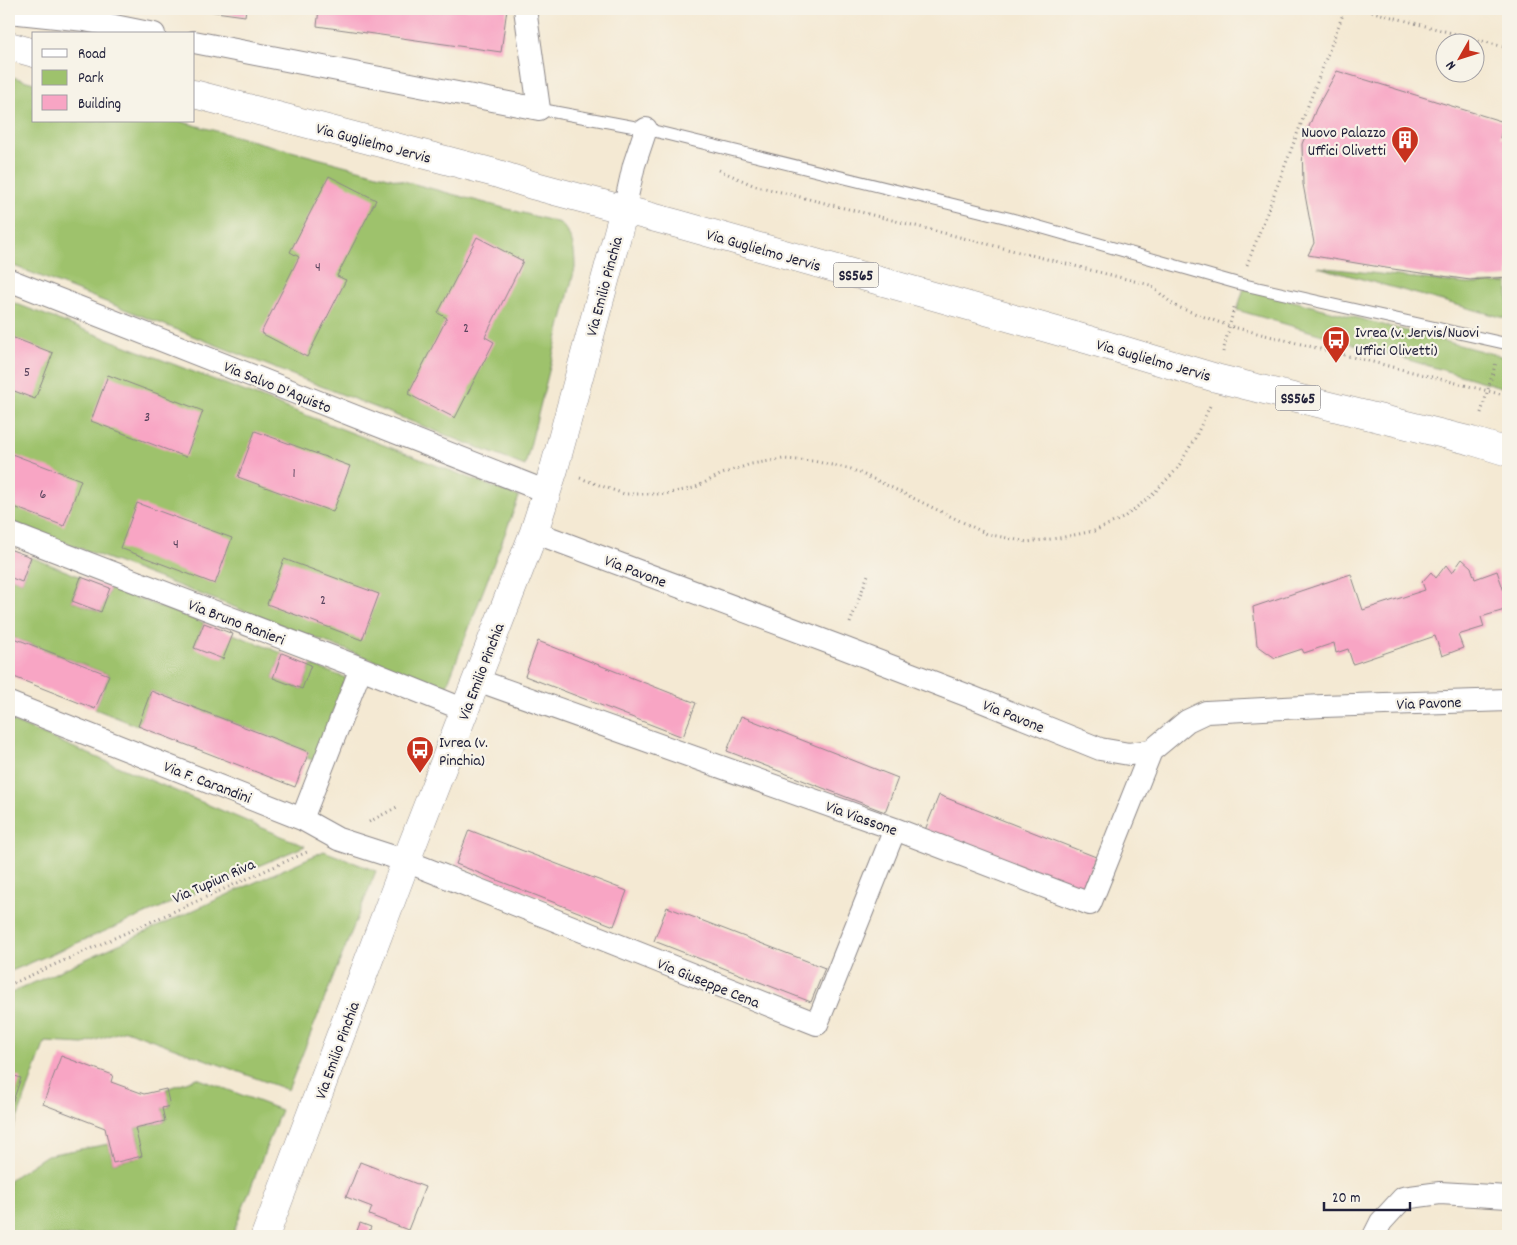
<svg xmlns="http://www.w3.org/2000/svg" width="1517" height="1245" font-family="Dekko,sans-serif">
	<style>
		.green { fill: #9ec26c; stroke: #607254 }
		.building { fill: #f8a5c4 }
		.lines { fill: none; stroke-linecap: round; stroke-linejoin: round }
		.lane-casing { stroke: #8b8687; stroke-width: 13 }
		.street-casing { stroke: #8b8687; stroke-width: 24 }
		.secondary-casing { stroke: #8b8687; stroke-width: 29 }
		.primary-casing { stroke: #8b8687; stroke-width: 29 }
		.path { stroke: #8b8687; stroke-width: 3; stroke-dasharray: 1 4; stroke-linecap: butt }
		.lane { stroke: #fff; stroke-width: 11 }
		.street { stroke: #fff; stroke-width: 22 }
		.secondary { stroke: #fff; stroke-width: 28 }
		.primary { stroke: #fff; stroke-width: 28 }
		.labels { text-anchor: middle; stroke-width: 4.5; stroke-linejoin: round; paint-order: stroke }
		.number-label { font-size: 14px; fill: #58435d }
		.shield { fill: #f7f3e8; stroke: #62616f; stroke-width: 1 }
		.shield-label { font-size: 15px; font-weight: bold; fill: #22223b }
		.poi-label { font-size: 16px; fill: #22223b; stroke: #f7f3e8; text-anchor: start }
		.street-label { font-size: 16px; fill: #22223b; stroke: #f7f3e8 }
	</style>
	<rect width="100%" height="100%" fill="#f7f3e8"/>
	<filter id="ink" filterUnits="userSpaceOnUse"><feTurbulence type="fractalNoise" baseFrequency=".02" numOctaves="2"/><feDisplacementMap in="SourceGraphic" scale="10" xChannelSelector="R" yChannelSelector="G"/><feConvolveMatrix kernelMatrix="1 2 1 2 8 2 1 2 1" color-interpolation-filters="sRGB"/></filter>
	<filter id="wash" filterUnits="userSpaceOnUse"><feTurbulence type="fractalNoise" baseFrequency=".0096" numOctaves="4" result="noise"/><feDisplacementMap in="SourceGraphic" scale="20" xChannelSelector="R" yChannelSelector="G"/><feGaussianBlur stdDeviation="1.12" result="paint"/><feColorMatrix in="noise" values="0 0 0 0 0 0 0 0 0 0 0 0 0 0 0 0 0 1.4 0 .05"/><feComposite in="paint" operator="in"/></filter>
	<g filter="url(#wash)">
		<rect width="100%" height="100%" fill="#f4e9d3"/>
		<path class="green" d="M9 76 34 83V121H179L560 223C573 236 575 250 575 268L525 466 9 264Z
			M1318 267 1467 284 1508 283V319Z
			M1244 288 1508 358V389L1237 310Z
			M9 301 519 497 446 688 9 521Z
			M31 557 81 577 72 601 101 612 110 588 204 623 194 648 233 634 282 653 273 678 302 689 311 665 346 678 315 761 307 758 308 752 151 691 138 726 95 709 109 675 9 636V577L22 582Z
			M9 720 305 846 9 972Z
			M324 851 376 871 288 1090 126 1030 84 1044 45 1042 16 1122 9 1136V994Z
			M197 1078 281 1110 232 1236H9V1180L47 1155 109 1144 113 1163 142 1156 135 1128 165 1121 162 1108 170 1106 166 1089Z"/>
		<g id="blocks">
			<path class="building" d="M201 9H246L245 16 201 10Z
				M319 9H507L501 52 317 26Z
				M1337 71 1504 122 1500 138 1508 139V277L1470 280 1386 268 1308 255 1314 243 1303 184 1302 144 1316 109Z
				M329 176 376 200 337 276 346 280 307 357 261 333 299 257 290 252Z
				M477 237 523 261 485 337 494 342 455 418 408 394 447 318 438 313Z
				M9 336 53 353 35 399 9 389Z
				M108 375 203 411 186 457 91 421Z
				M255 431 350 466 333 512 238 477Z
				M9 453 81 480 64 526 9 505Z
				M137 503 232 538 215 584 120 548Z
				M9 549 31 557 22 582 9 577Z
				M284 559 379 594 362 640 267 604Z
				M1462 559 1471 567 1475 579 1497 571 1508 603V609L1481 617 1484 627 1458 635 1463 648 1442 656 1435 636 1353 664 1348 649 1336 653 1334 643 1304 653 1302 649 1275 658 1257 645 1253 607 1351 574 1363 610 1425 590 1422 582 1431 572 1436 578 1446 565 1452 573Z
				M81 577 110 588 101 612 72 601Z
				M204 623 233 634 223 659 194 648Z
				M9 636 109 675 95 709 9 675Z
				M538 641 696 703 683 737 525 676Z
				M282 653 311 665 302 689 273 678Z
				M151 691 309 752 295 787 138 726Z
				M741 716 898 778 885 812 727 751Z
				M939 795 1096 857 1083 891 925 830Z
				M469 830 627 891 614 926 456 864Z
				M667 907 825 968 811 1002 654 941Z
				M61 1056 113 1075 111 1082 144 1094 166 1089 170 1106 162 1108 165 1121 135 1128 142 1156 113 1163 105 1128 43 1104Z
				M9 1074 21 1078 9 1112Z
				M360 1162 425 1187 408 1230 369 1215 372 1207 346 1197Z
				M360 1223 371 1227 368 1234 374 1236H355Z"/>
		</g>
	</g>
	<g filter="url(#ink)">
		<use href="#blocks" fill-opacity="0" stroke="#8b8687" stroke-width="1"/>
		<g class="lines">
			<defs>
				<path id="lane" d="M539 109 646 129 1008 218 1240 284 1508 344"/>
				<path id="street" d="M9 12 85 20 154 34
					M194 42 539 109 525 9
					M624 210 634 165 646 129
					M9 280 547 492
					M534 532 841 647 974 698 1100 749 1129 754 1151 751 1187 721 1206 712 1323 706 1508 700
					M9 533 361 668 465 710
					M477 680 895 829 1090 904 1151 751
					M9 703 302 819 338 839 406 861 817 1024 895 829
					M302 819 361 668
					M1374 1236 1381 1222 1403 1198 1440 1193 1508 1197"/>
				<path id="secondary" d="M265 1236 406 861 534 532 554 469 624 210"/>
				<path id="primary" d="M9 46 34 53
					M194 94 495 173 532 185 678 224 1089 340 1216 378 1472 441 1508 452"/>
			</defs>
			<use href="#lane" class="lane-casing"/>
			<use href="#street" class="street-casing"/>
			<use href="#secondary" class="secondary-casing"/>
			<use href="#primary" class="primary-casing"/>
			<path class="path" d="M1362 9 1508 48
				M719 170 753 185 1150 285 1175 306 1229 326 1508 396
				M1247 265 1345 9
				M1223 352 1235 304
				M1481 413 1496 362
				M580 478 624 494H665L694 488 722 474 751 464 783 459 813 461 851 469 880 482 987 534 1027 542 1059 538 1094 531 1123 518 1151 496 1177 469 1195 438 1210 406
				M850 623 869 572
				M369 822 397 807
				M9 985 307 852"/>
			<use href="#lane" class="lane"/>
			<use href="#street" class="street"/>
			<use href="#secondary" class="secondary"/>
			<use href="#primary" class="primary"/>
		</g>
	</g>
	<defs>
		<symbol id="building-pin" viewBox="-11 -11 22 30"><path d="M0 17L-7.5 6A9.5 9.5 0 1 1 7.5 6Z" fill="#c8321e" stroke="#f7f3e8"/><path d="M-4-6H4V6H1V3H-1V6H-4ZM-2.5-4.3h1.7v1.8h-1.7ZM.8-4.3h1.7v1.8H.8ZM-2.5-1h1.7V.8h-1.7ZM.8-1h1.7V.8H.8Z" fill="#fff"/></symbol>
		<symbol id="bus-pin" viewBox="-11 -11 22 30"><path d="M0 17L-7.5 6A9.5 9.5 0 1 1 7.5 6Z" fill="#c8321e" stroke="#f7f3e8"/><path d="M-5-6H5V4H4V6H2V4H-2V6H-4V4H-5ZM-3.5-4V0h7V-4ZM-3.5 1.2v1.5H-2V1.2ZM2 1.2v1.5H3.5V1.2Z" fill="#fff"/></symbol>
	</defs>
	<g fill-rule="evenodd">
		<use href="#building-pin" x="1389" y="124" width="32" height="43"/>
		<use href="#bus-pin" x="1320" y="324" width="32" height="43"/>
		<use href="#bus-pin" x="404" y="734" width="32" height="43"/>
	</g>
	<g class="labels">
		<g class="number-label">
			<text x="318" y="271">4</text>
			<text x="466" y="332">2</text>
			<text x="27" y="376">5</text>
			<text x="147" y="421">3</text>
			<text x="294" y="477">1</text>
			<text x="43" y="498">6</text>
			<text x="176" y="548">4</text>
			<text x="323" y="604">2</text>
		</g>
		<g class="shield">
			<rect x="833.5" y="262.5" width="45" height="25" rx="4"/>
			<rect x="1275.5" y="385.5" width="45" height="25" rx="4"/>
		</g>
		<g class="shield-label">
			<text x="856" y="280">SS565</text>
			<text x="1298" y="403">SS565</text>
		</g>
		<g class="poi-label">
			<text x="1386" y="137" text-anchor="end">Nuovo Palazzo<tspan x="1386" dy="18">Uffici Olivetti</tspan></text>
			<text x="1355" y="337">Ivrea (v. Jervis/Nuovi<tspan x="1355" dy="18">Uffici Olivetti)</tspan></text>
			<text x="439" y="747">Ivrea (v.<tspan x="439" dy="18">Pinchia)</tspan></text>
		</g>
		<g class="street-label">
			<text transform="translate(374 142) rotate(15)" y="6">Via Guglielmo Jervis</text>
			<text transform="translate(764 249) rotate(16)" y="6">Via Guglielmo Jervis</text>
			<text transform="translate(603 286) rotate(-75)" y="6">Via Emilio Pinchia</text>
			<text transform="translate(1154 359) rotate(16)" y="6">Via Guglielmo Jervis</text>
			<text transform="translate(278 386) rotate(22)" y="6">Via Salvo D'Aquisto</text>
			<text transform="translate(636 570) rotate(21)" y="6">Via Pavone</text>
			<text transform="translate(237 621) rotate(21)" y="6">Via Bruno Ranieri</text>
			<text transform="translate(480 671) rotate(-69)" y="6">Via Emilio Pinchia</text>
			<text transform="translate(1429 702) rotate(-2)" y="6">Via Pavone</text>
			<text transform="translate(1014 715) rotate(22)" y="6">Via Pavone</text>
			<text transform="translate(208 781) rotate(21)" y="6">Via F. Carandini</text>
			<text transform="translate(862 817) rotate(20)" y="6">Via Viassone</text>
			<text transform="translate(213 880) rotate(-24)" y="6">Via Tupiun Riva</text>
			<text transform="translate(709 982) rotate(22)" y="6">Via Giuseppe Cena</text>
			<text transform="translate(336 1050) rotate(-70)" y="6">Via Emilio Pinchia</text>
		</g>
	</g>
	<rect width="1517" height="1245" fill="none" stroke="#f7f3e8" stroke-width="30"/>
	<rect x="32" y="32" width="162" height="90" fill="#f7f3e8" stroke="#a29fa3"/>
	<rect x="42" y="49" width="25" height="8" fill="#ffffff" stroke="#a29fa3"/>
	<text x="78" y="58" font-size="15" fill="#22223b">Road</text>
	<rect x="42" y="70" width="25" height="15" fill="#9ec26c" stroke="#a29fa3"/>
	<text x="78" y="82" font-size="15" fill="#22223b">Park</text>
	<rect x="42" y="95" width="25" height="15" fill="#f8a5c4" stroke="#a29fa3"/>
	<text x="78" y="108" font-size="15" fill="#22223b">Building</text>
	<g transform="translate(1460 58) rotate(231)"><circle r="24" fill="#f7f3e8" stroke="#a29fa3"/>
	<path d="M0-4L9 19L0 12L-9 19Z" fill="#c8321e"/>
	<text y="-8" font-size="14" font-weight="bold" text-anchor="middle" fill="#22223b">N</text>
	</g>
	<path d="M1324 1202v8h86v-8" fill="none" stroke="#22223b" stroke-width="2.5"/>
	<text x="1332" y="1202" font-size="15" fill="#22223b" stroke="#f7f3e8" stroke-width="4" paint-order="stroke">20 m</text>
</svg>
